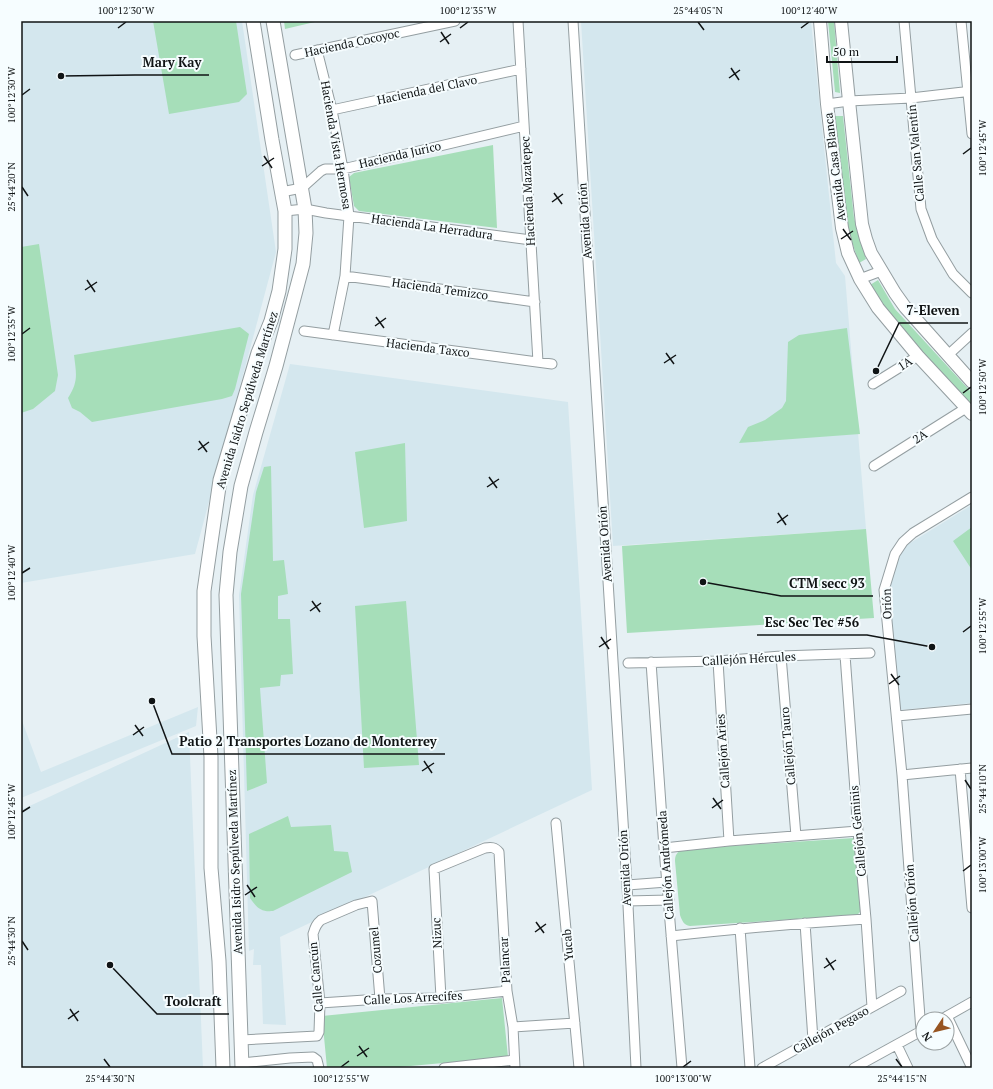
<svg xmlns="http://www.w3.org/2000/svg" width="993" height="1089" font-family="'PT Serif',serif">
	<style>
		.built { fill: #d4e7ee }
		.green { fill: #a6deb9 }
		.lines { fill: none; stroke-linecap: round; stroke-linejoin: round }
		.minor-casing { stroke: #949ea1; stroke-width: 11 }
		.tertiary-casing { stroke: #949ea1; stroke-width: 14 }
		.secondary-casing { stroke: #949ea1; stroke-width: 15 }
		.minor { stroke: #fff; stroke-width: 9 }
		.tertiary { stroke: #fff; stroke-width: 12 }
		.secondary { stroke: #fff; stroke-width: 13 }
		.ticks { fill: none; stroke: #101415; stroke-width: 1.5 }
		.labels { text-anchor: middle; stroke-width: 4; stroke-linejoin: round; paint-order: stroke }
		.street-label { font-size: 12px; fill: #101415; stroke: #f6fdff }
		.leader { fill: none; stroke: #101415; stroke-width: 1.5 }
		.callout-dot { fill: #101415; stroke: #f6fdff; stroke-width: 1.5 }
		.callout-label { font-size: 13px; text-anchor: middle; font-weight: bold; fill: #101415; stroke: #f6fdff; stroke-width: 4; stroke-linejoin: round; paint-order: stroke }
		.neatline { fill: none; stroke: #101415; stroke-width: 1.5 }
		.ticks-label { font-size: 10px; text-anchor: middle; fill: #101415 }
	</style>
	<rect width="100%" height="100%" fill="#e6f0f4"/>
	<path class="built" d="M21 21H242L276 252 195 554 21 583Z
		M581 21H811L836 263 845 276 866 529 613 546Z
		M290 364 568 402 592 790 280 937 286 1025 263 1024 261 965H253L254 949 249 951 239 595 253 495Z
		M970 506 972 509V703L900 710 886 590 902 548Z
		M198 707 196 726 21 798V718L41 772Z
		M189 732 203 1068H21V810Z"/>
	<path class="green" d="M153 21H236L247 94 239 102 169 114Z
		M284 21H319L285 29Z
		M828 21H834L840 93 835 92Z
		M835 116H843L854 218 866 259 859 263 848 230Z
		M493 145 497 228 359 211 354 206 349 177 354 173Z
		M39 244 58 375 55 391 33 409 21 413V247Z
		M878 280 895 309 972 393V407L896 324 870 285Z
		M240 327 249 334 235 389 232 396 222 399 92 422 80 412 72 408 68 398C79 381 76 373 74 355Z
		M847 328 860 434 739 443 748 427 765 420 782 408 786 401 788 342 799 335Z
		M405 443 407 521 364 528 355 452Z
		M271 466 273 561 284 560 288 594 278 596V619H290L293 674 281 675 280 686 260 688 267 783 247 791 241 594 256 492 264 467Z
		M972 527V570L953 541Z
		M866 529 874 618 627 633 622 546Z
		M406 601 419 765 364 768 355 606Z
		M288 816 291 827 331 825 334 851 348 852 352 872 273 911C261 912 257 908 250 898L249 834Z
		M854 838 857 842 861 909 860 912 857 915 690 926C684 925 682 921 680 915L675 861C675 855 677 852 683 849Z
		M502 998 508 1057 389 1068H327L322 1016Z"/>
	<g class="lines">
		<defs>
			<path id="minor" d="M518 21 538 362
				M573 21 627 885 636 1068
				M904 21 921 209 932 239 953 274 972 293
				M961 21 972 134
				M317 50 332 110 343 169 349 216 345 276 333 335
				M295 55 455 21
				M827 104 849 101 911 98 972 91
				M332 110 521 69
				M281 192 302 188 321 171 325 169H343L524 126
				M285 211 305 209 326 213 531 240
				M345 276 535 302
				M860 279 881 271
				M304 331 552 364
				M948 355 972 333
				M873 384 918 356
				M874 466 966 408
				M845 655 858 831 866 919 872 1007
				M781 656 796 836
				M718 661 729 841
				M651 662 664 848 682 1068
				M628 663 718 661 781 656 870 653
				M897 716 972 709
				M960 769 972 908
				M902 775 972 768
				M556 823 579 1068
				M664 848 729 841 858 831
				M627 885 667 882
				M627 901 669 900
				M805 923 813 1040
				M740 928 750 1068
				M671 936C736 929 801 923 866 919
				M441 998 434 869 485 848C491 847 495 847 499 852L507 991 513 1027 515 1068
				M320 1003 380 999 441 998 507 991
				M947 1016 972 1068
				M942 1019 972 1002
				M513 1027 575 1023
				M921 1031 902 775 884 590 895 554 903 542 913 533 972 497
				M241 1040 317 1036 319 1032 320 1003 313 934C315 928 316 924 321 920L356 905 372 901 380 999
				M897 1045 908 1068
				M242 1063 290 1058 313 1057 317 1060 319 1068
				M444 1068 514 1060
				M762 1068 901 991
				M854 1068 923 1030"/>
			<path id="tertiary" d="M820 21 827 104 842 228 848 253 860 279 878 308 918 356 972 414
				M841 21 849 101 862 224 866 239 871 253 895 293 905 307 972 382"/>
			<path id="secondary" d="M223 1068 219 961 211 868V757L204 636V591L220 480 258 353 271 321 279 291 285 249V211L272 140 253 21
				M242 1068 226 595 230 552 241 486 256 432 276 366 303 264 306 233 305 209 273 21"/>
		</defs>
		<use href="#minor" class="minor-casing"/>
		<use href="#tertiary" class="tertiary-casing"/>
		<use href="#secondary" class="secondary-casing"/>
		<use href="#minor" class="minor"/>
		<use href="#tertiary" class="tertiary"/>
		<use href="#secondary" class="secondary"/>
	</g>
	<path class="ticks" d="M698 22 704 30M118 28 126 22M460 28 468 22M801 28 809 22M441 32 449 44M440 42 451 34M731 68 739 80M729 78 740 70M22 95 30 89M963 154 971 148M264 156 272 168M262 166 274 158M22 187 28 196M554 193 562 204M552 202 563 194M843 229 851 240M841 239 853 231M87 280 95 292M85 290 97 282M376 317 384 328M375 326 386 318M22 334 30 328M666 353 674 364M664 363 676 355M963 393 971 387M199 441 207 452M198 450 209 442M489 477 497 488M487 487 499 479M778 513 786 525M777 523 788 515M22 573 30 568M312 601 320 612M310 611 321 603M963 632 971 626M601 637 609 649M599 647 611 639M891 674 899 685M889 684 900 676M135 725 143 736M133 735 144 727M424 761 432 773M422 771 434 763M965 780 971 789M713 798 721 809M712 808 723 800M22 812 30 807M963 871 971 865M247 885 255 897M245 895 257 887M536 922 544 933M535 932 546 924M22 941 28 950M826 958 834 970M824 968 836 960M70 1009 78 1021M68 1019 79 1011M359 1046 367 1057M357 1056 369 1048M104 1059 110 1067M896 1059 902 1067M341 1067 349 1061M683 1067 691 1061"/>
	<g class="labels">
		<g class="street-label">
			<text transform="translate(352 43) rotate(-12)" y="4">Hacienda Cocoyoc</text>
			<text transform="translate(427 90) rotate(-12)" y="4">Hacienda del Clavo</text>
			<text transform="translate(336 145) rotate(80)" y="4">Hacienda Vista Hermosa</text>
			<text transform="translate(916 153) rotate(-95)" y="4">Calle San Valentín</text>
			<text transform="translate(400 155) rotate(-13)" y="4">Hacienda Jurico</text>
			<text transform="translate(835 167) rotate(-97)" y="4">Avenida Casa Blanca</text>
			<text transform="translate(528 191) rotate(-93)" y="4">Hacienda Mazatepec</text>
			<text transform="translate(585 221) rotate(-94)" y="4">Avenida Orión</text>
			<text transform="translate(432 227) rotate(8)" y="4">Hacienda La Herradura</text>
			<text transform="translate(440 289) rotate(8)" y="4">Hacienda Temizco</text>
			<text transform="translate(428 348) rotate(7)" y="4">Hacienda Taxco</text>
			<text transform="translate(905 364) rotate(-32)" y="4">1A</text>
			<text transform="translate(247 400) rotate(-73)" y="4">Avenida Isidro Sepúlveda Martínez</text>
			<text transform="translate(920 437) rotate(-32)" y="4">2A</text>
			<text transform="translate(605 544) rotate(-94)" y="4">Avenida Orión</text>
			<text transform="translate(887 604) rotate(-92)" y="4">Orión</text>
			<text transform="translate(749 659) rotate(-3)" y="4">Callejón Hércules</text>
			<text transform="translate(788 746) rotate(-95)" y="4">Callejón Tauro</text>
			<text transform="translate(723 751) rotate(-94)" y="4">Callejón Aries</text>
			<text transform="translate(858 831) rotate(-95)" y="4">Callejón Géminis</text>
			<text transform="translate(235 862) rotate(-92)" y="4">Avenida Isidro Sepúlveda Martínez</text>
			<text transform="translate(666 865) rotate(-94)" y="4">Callejón Andrómeda</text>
			<text transform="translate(625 868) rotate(-93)" y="4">Avenida Orión</text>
			<text transform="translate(912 903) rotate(-94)" y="4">Callejón Orión</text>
			<text transform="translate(437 933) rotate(-93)" y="4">Nizuc</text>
			<text transform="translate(568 945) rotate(-95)" y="4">Yucab</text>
			<text transform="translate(376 950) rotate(-95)" y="4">Cozumel</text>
			<text transform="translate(505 960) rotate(-93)" y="4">Palancar</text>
			<text transform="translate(316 977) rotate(-95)" y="4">Calle Cancún</text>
			<text transform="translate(413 998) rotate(-3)" y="4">Calle Los Arrecifes</text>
			<text transform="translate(831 1030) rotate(-29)" y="4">Callejón Pegaso</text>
		</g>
	</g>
	<path class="leader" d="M61 76L135 75H209M876 371L899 323H968M703 582L781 596H873M932 647L867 635H757M152 701L172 754H445M110 965L157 1014H229"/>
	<g class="callout-dot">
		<circle cx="61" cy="76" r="4"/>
		<circle cx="876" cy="371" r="4"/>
		<circle cx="703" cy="582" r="4"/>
		<circle cx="932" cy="647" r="4"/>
		<circle cx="152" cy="701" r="4"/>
		<circle cx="110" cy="965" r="4"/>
	</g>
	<g class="callout-label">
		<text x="172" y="67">Mary Kay</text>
		<text x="933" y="315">7-Eleven</text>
		<text x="827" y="588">CTM secc 93</text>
		<text x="812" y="627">Esc Sec Tec #56</text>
		<text x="308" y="746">Patio 2 Transportes Lozano de Monterrey</text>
		<text x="193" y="1006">Toolcraft</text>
	</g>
	<rect width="993" height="1089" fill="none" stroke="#f6fdff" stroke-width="44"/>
	<g transform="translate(935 1031) rotate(235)"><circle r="19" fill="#f6fdff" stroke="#9aa0a1"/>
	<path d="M0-3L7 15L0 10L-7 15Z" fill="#975522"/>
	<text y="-6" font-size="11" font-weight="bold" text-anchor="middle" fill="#101415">N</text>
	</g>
	<path d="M827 56v6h70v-6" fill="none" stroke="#101415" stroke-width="2"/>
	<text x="833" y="56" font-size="12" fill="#101415" stroke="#f6fdff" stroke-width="3" paint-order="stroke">50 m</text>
	<rect x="22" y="22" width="949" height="1045" class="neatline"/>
	<g class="ticks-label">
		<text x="126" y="14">100°12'30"W</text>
		<text x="468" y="14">100°12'35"W</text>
		<text x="698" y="14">25°44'05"N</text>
		<text x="809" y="14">100°12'40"W</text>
		<text transform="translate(11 95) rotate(-90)" y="4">100°12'30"W</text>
		<text transform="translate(982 148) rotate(-90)" y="4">100°12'45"W</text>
		<text transform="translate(11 187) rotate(-90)" y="4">25°44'20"N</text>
		<text transform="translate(11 334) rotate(-90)" y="4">100°12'35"W</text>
		<text transform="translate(982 387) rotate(-90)" y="4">100°12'50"W</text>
		<text transform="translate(11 573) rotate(-90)" y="4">100°12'40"W</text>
		<text transform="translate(982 626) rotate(-90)" y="4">100°12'55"W</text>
		<text transform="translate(982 789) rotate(-90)" y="4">25°44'10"N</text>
		<text transform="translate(11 812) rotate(-90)" y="4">100°12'45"W</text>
		<text transform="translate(982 865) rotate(-90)" y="4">100°13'00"W</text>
		<text transform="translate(11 941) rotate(-90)" y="4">25°44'30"N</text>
		<text x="110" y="1082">25°44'30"N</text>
		<text x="341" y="1082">100°12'55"W</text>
		<text x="683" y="1082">100°13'00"W</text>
		<text x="902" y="1082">25°44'15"N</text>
	</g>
</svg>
